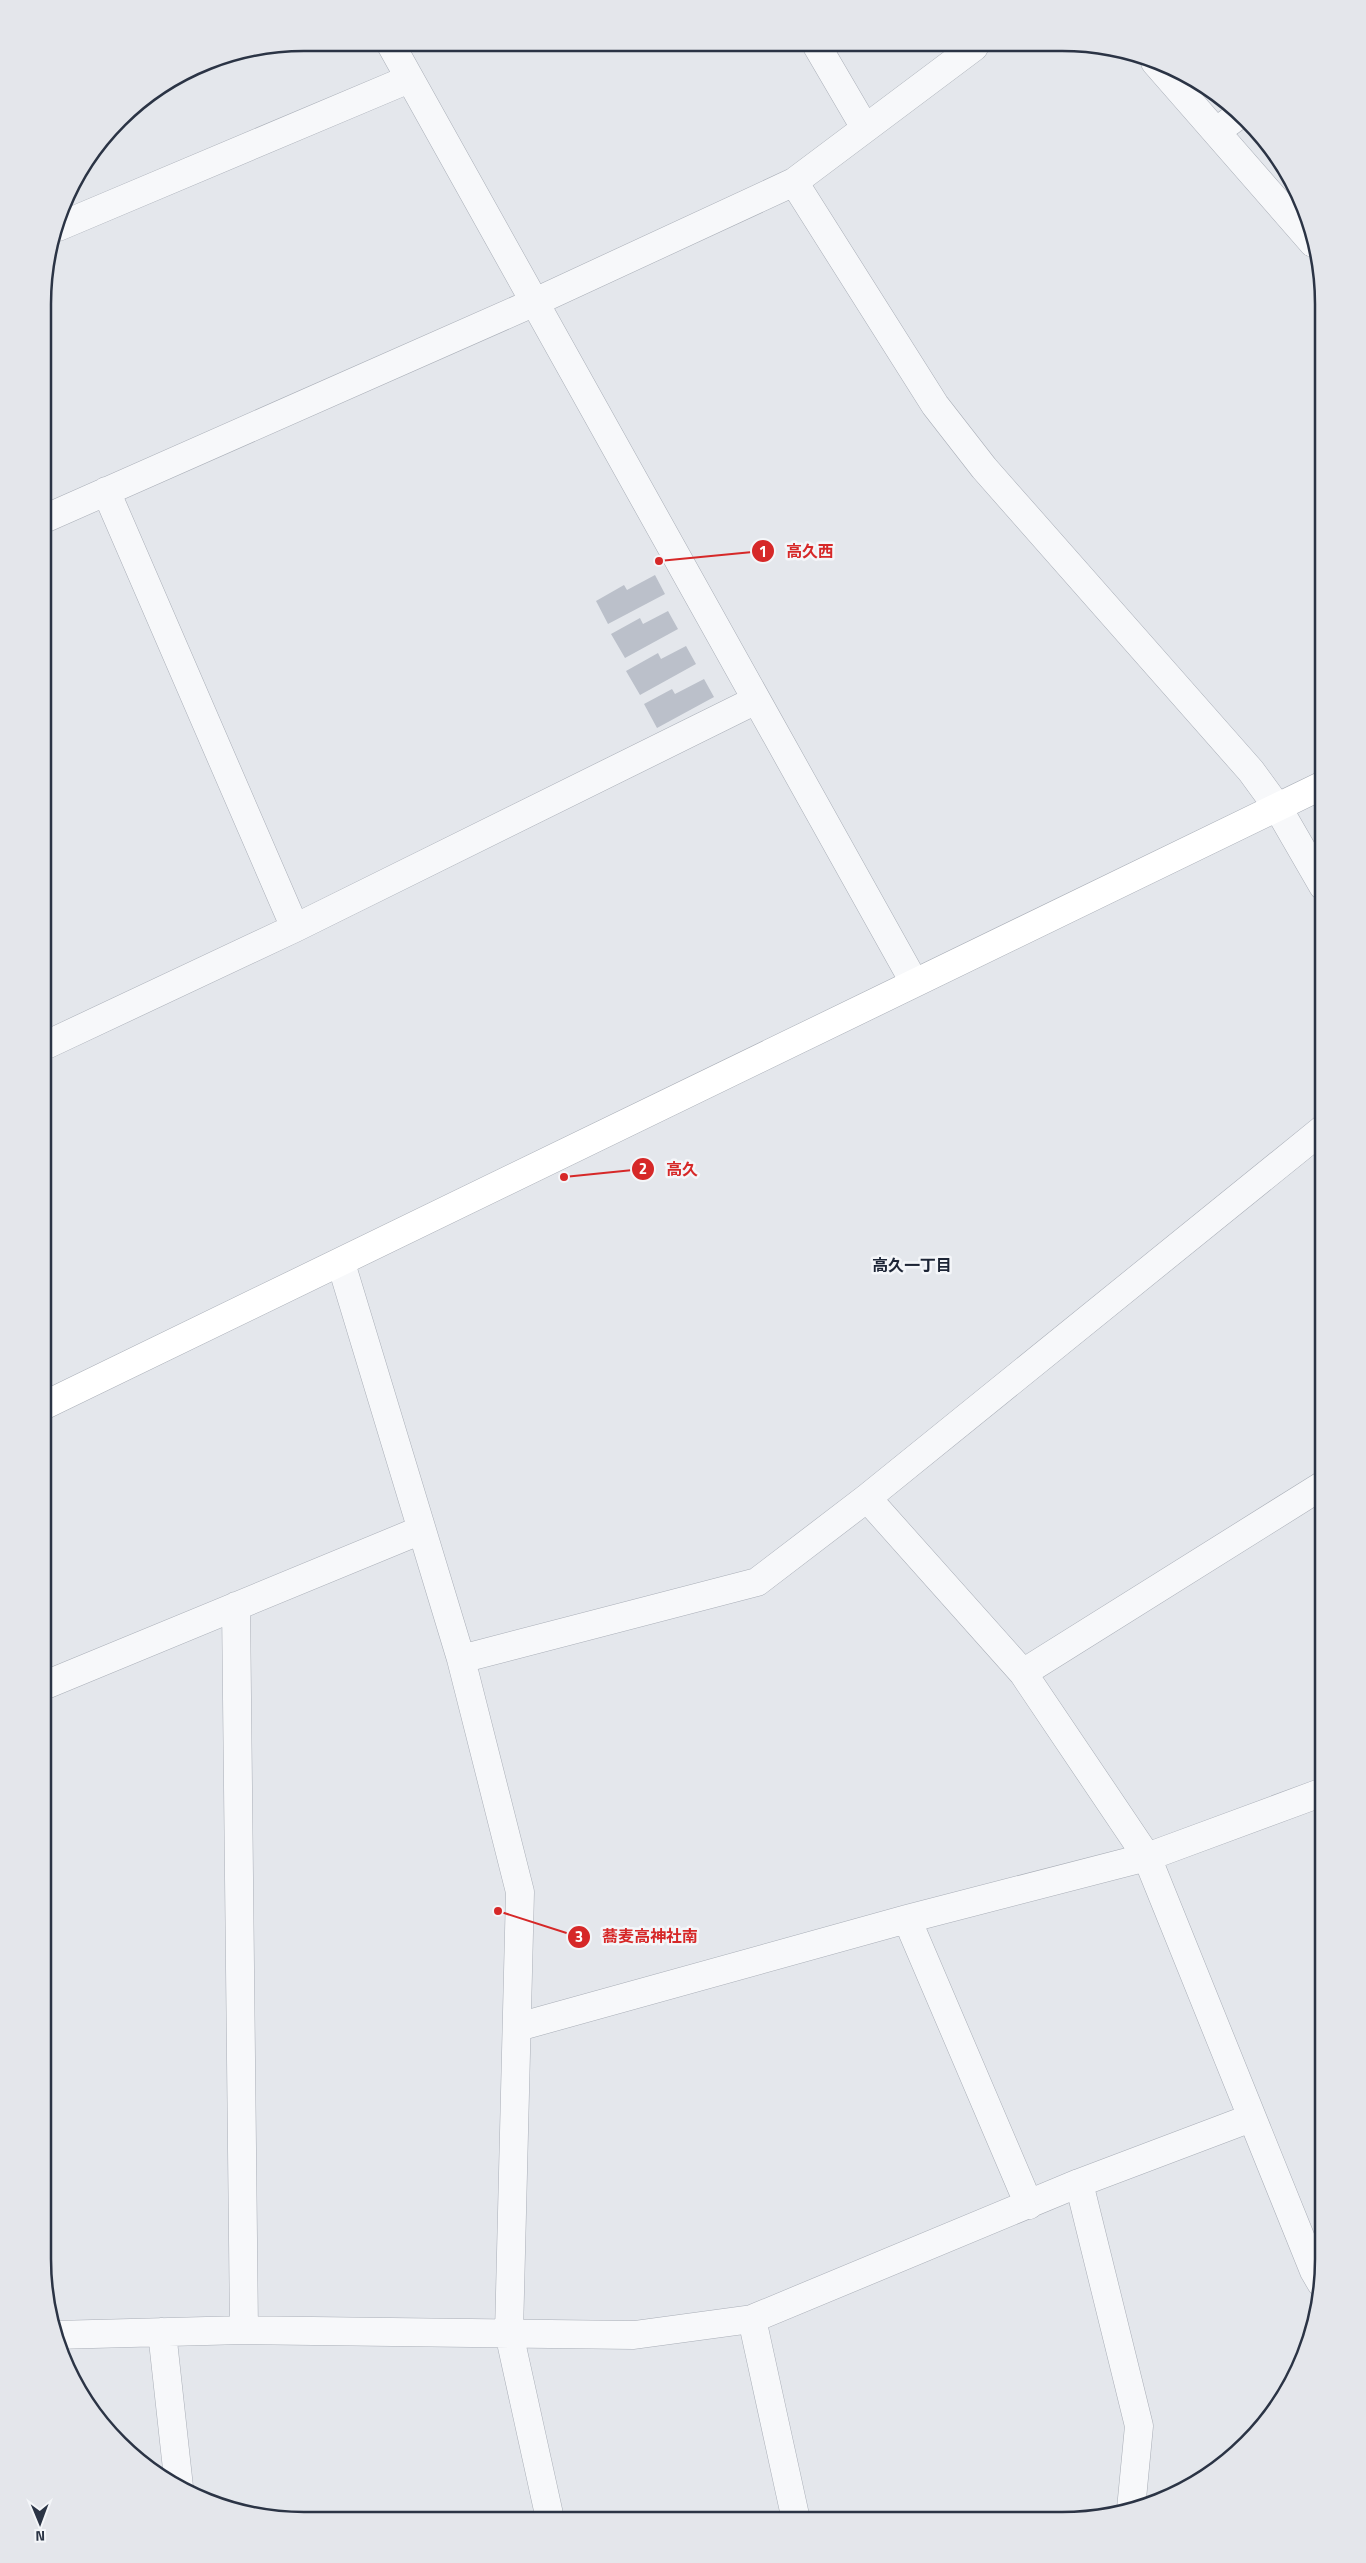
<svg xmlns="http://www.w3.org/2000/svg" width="1366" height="2563" font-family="'Titillium Web','Noto Sans JP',sans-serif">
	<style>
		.building { fill: #bbc0ca }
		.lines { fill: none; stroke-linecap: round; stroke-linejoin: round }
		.street-casing { stroke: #a9aeb7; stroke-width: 29 }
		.secondary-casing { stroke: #a9aeb7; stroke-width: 29 }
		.street { stroke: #f7f8fa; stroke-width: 28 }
		.secondary { stroke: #fff; stroke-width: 28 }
		.labels { text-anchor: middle; stroke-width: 5; stroke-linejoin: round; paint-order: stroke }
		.neighbourhood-label { font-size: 16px; font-weight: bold; fill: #1d2536; stroke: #f4f6f9 }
		.rim { fill: none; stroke: #2b3445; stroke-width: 2.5 }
		.leader { fill: none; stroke: #d62828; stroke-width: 2 }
		.callout-dot { fill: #d62828; stroke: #f4f6f9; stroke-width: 2 }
		.mark-label { font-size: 15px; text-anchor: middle; font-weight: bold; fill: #fff }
		.callout-label { font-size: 16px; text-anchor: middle; font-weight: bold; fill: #d62828; stroke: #f4f6f9; stroke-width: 5; stroke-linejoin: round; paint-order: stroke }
	</style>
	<rect width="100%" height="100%" fill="#e4e7ec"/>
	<path class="building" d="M655 575 665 594 608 624 596 601 624 585 627 590Z
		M668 611 678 629 625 658 611 634 640 618 643 624Z
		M686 646 696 664 640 695 626 671 658 653 661 659Z
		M704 679 714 697 657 728 644 704 672 689 675 694Z"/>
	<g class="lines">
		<defs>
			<path id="street" d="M390 43 914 982
				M817 46 865 128
				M1155 62 1313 243
				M1217 131 1240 114
				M794 182 935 405 984 468 1251 771 1278 808 1323 886
				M58 227 409 79
				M106 491 295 928
				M44 519 535 302 794 182 974 47
				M44 1046 295 928 756 700
				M341 1263 461 1659 520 1892 509 2333 550 2519
				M867 1498 1023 1673 1147 1857 1314 2271 1321 2283
				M236 1606 244 2330
				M461 1659 757 1582 867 1498 1323 1129
				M1023 1673 1323 1485
				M43 1686 421 1530
				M907 1919 1029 2205
				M518 2027 907 1919 1147 1857 1323 1792
				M1079 2183 1139 2426 1131 2509
				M752 2319 796 2520
				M162 2332 179 2487
				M55 2335 244 2330 634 2335 752 2319 1079 2183 1251 2118"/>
			<path id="secondary" d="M43 1406 1323 785"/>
		</defs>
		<use href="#street" class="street-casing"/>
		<use href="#secondary" class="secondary-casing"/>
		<use href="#street" class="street"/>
		<use href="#secondary" class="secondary"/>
	</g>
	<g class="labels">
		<g class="neighbourhood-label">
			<text x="912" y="1271">高久一丁目</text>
		</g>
	</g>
	<path d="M0 0H1366V2563H0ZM304 51H1062A253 253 0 0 1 1315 304V2259A253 253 0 0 1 1062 2512H304A253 253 0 0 1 51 2259V304A253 253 0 0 1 304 51Z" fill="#e4e6eb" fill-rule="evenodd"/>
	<path class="rim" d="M304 51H1062A253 253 0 0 1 1315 304V2259A253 253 0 0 1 1062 2512H304A253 253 0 0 1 51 2259V304A253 253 0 0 1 304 51Z"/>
	<path class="leader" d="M659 561L763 551M564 1177L643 1169M498 1911L579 1937"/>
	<g class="callout-dot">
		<circle cx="659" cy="561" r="5"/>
		<circle cx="564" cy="1177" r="5"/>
		<circle cx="498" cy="1911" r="5"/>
		<circle cx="763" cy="551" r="12"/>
		<circle cx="643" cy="1169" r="12"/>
		<circle cx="579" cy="1937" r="12"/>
	</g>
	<g class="mark-label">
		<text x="763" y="557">1</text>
		<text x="643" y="1174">2</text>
		<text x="579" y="1942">3</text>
	</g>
	<g class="callout-label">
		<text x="810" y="557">高久西</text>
		<text x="682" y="1175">高久</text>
		<text x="650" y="1942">蕎麦高神社南</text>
	</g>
	<g transform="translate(40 2523) rotate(179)" stroke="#f4f6f9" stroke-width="4" paint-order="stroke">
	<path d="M0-4L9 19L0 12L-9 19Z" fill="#2b3445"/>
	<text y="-8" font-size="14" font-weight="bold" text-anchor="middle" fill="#2b3445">N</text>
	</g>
</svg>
